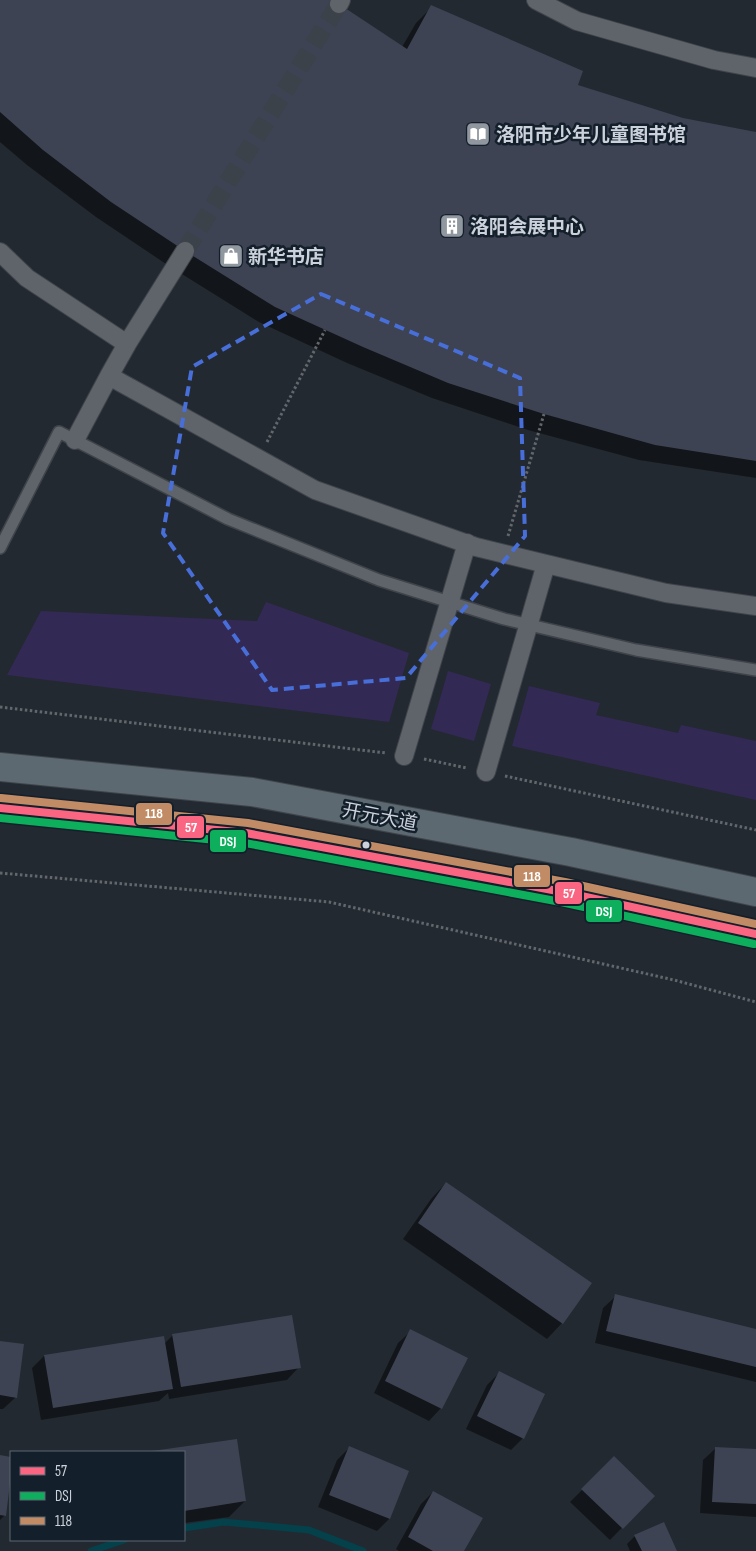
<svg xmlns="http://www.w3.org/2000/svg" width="756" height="1551" font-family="'Sofia Sans Condensed','Noto Sans SC',sans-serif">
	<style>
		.green { fill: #332955 }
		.shadow { fill: #0007 }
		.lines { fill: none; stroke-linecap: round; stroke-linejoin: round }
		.stream { stroke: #04414b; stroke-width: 7 }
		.building { fill: #3d4352 }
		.pedestrian-tunnel { stroke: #3c424a; stroke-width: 18; stroke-dasharray: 18 9; stroke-linecap: butt }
		.service-casing { stroke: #3f444b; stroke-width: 14 }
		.pedestrian-casing { stroke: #3f444b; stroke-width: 20 }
		.primary-casing { stroke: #3f444b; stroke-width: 30 }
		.path { stroke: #62676c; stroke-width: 3; stroke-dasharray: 2.5 2.5; stroke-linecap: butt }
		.service { stroke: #5f646b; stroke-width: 11 }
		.pedestrian { stroke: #5f646b; stroke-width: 18 }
		.primary { stroke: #5c6971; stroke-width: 28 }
		.bus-1-casing { stroke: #141f2c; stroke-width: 11 }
		.bus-2-casing { stroke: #141f2c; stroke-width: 11 }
		.bus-3-casing { stroke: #141f2c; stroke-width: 11 }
		.bus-1 { stroke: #fa6682; stroke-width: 8 }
		.bus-2 { stroke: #0daf5c; stroke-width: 8 }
		.bus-3 { stroke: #c18c65; stroke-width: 8 }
		.marked { fill: none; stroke: #486fd9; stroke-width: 4; stroke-dasharray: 10 6; stroke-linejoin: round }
		.bus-dot { fill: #cbd2db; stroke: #141f2c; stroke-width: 2 }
		.labels { text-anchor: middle; stroke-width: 5; stroke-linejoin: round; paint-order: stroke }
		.poi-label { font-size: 19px; font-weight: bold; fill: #cbd2db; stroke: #141f2c; text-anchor: start }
		.street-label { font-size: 19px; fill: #cbd2db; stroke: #141f2c }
		.line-badge { stroke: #141f2c; stroke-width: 2 }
		.badge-label { font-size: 14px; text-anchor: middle; font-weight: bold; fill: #fff }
	</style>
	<rect width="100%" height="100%" fill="#232930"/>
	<path class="green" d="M266 602 409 653 389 722 7 675 41 611 257 621Z
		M448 671 491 684 474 741 431 729Z
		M529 686 600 703 596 715 678 733 681 725 756 741V800L512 746Z"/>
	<path class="shadow" d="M0 0H331L402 47 416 23 432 7 576 85 682 119 756 133V478L639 460 528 430 432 398 347 363 259 322 169 266 96 217 27 165 0 142Z
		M446 1183 562 1323 547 1339 403 1239 431 1199Z
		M616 1296 756 1330V1382L595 1343 603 1308Z
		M411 1331 441 1408 429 1421 374 1393 398 1343Z
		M173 1335 299 1367 287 1380 169 1399 168 1393 159 1401 41 1420 32 1368 44 1356 164 1344Z
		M0 1342 16 1397 3 1409H0Z
		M499 1373 523 1438 511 1450 466 1429 487 1385Z
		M236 1440 245 1501 229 1517 184 1523V1452H153Z
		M349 1448 408 1472 389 1519 377 1531 318 1507 337 1460Z
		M716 1448 756 1450V1517L700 1513 703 1460Z
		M0 1457 11 1458 5 1515 0 1520Z
		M614 1458 653 1496 610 1540 570 1502Z
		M433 1492 463 1551H399L396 1549 421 1504Z
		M635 1536 676 1551H630L627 1544Z"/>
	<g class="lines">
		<path class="stream" d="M184 1528 224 1522 309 1530 363 1551
			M91 1551 124 1540"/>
	</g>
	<path class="building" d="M0 0H333L407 49 431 5 583 71 578 85 683 118 756 132V461L655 445 544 414 448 383 363 347 275 307 185 251 111 202 43 150 0 112Z
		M446 1182 592 1283 563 1324 418 1223Z
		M615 1294 756 1329V1367L606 1331Z
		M292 1315 301 1368 181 1387 172 1334Z
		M410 1329 468 1358 442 1409 385 1381Z
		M164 1336 173 1389 53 1408 44 1355Z
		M0 1341 24 1344 17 1398 0 1395Z
		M499 1371 545 1394 524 1439 477 1416Z
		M237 1439 246 1501 184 1511V1452H152V1451Z
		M349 1446 409 1471 390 1519 329 1495Z
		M715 1447 756 1449V1504L712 1502Z
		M0 1455 11 1457V1475L6 1516 0 1515Z
		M614 1456 655 1496 623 1529 581 1489Z
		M433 1491 483 1518 464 1551H433L408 1537Z
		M664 1522 677 1551H642L634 1535Z"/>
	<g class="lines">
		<path class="pedestrian-tunnel" d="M185 251 339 4"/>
		<defs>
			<path id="service" d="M0 548 59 432 228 519 379 580 504 619 636 650 756 670"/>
			<path id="pedestrian" d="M536 0 577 21 714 60 756 68
				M339 4 341 0
				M0 252 27 278 127 344 109 376 315 490 476 547 666 593 756 606
				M127 344 185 251
				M75 440 109 376
				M404 756 467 543
				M486 772 546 564"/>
			<path id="primary" d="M0 767 252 792 571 852 756 892
				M0 808 246 833 563 892 756 934"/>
		</defs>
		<use href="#service" class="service-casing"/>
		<use href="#pedestrian" class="pedestrian-casing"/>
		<use href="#primary" class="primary-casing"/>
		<path class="path" d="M267 442 325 330
			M508 536 544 414
			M0 707 386 753
			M424 759 467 768
			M505 776 756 830
			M0 873 329 902 674 980 756 1002"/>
		<use href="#service" class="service"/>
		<use href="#pedestrian" class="pedestrian"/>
		<use href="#primary" class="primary"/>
		<defs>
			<path id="bus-1" d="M0 808 246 833 563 892 756 934"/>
			<path id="bus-2" d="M0 818 245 843 561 902 754 944"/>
			<path id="bus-3" d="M1 798 248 823 565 882 756 924"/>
		</defs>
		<use href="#bus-1" class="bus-1-casing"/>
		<use href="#bus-2" class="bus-2-casing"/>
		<use href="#bus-3" class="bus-3-casing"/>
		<use href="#bus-1" class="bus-1"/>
		<use href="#bus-2" class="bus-2"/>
		<use href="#bus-3" class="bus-3"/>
	</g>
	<path class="marked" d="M321 294 520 378 525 536 406 678 272 690 163 533 192 367Z"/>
	<defs>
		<symbol id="library-square" viewBox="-11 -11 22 22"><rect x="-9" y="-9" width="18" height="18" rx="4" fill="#90979f" stroke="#141f2c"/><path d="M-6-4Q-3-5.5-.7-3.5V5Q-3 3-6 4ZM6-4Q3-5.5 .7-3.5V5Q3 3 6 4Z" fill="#fff"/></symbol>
		<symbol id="building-square" viewBox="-11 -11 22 22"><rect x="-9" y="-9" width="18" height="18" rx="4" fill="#90979f" stroke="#141f2c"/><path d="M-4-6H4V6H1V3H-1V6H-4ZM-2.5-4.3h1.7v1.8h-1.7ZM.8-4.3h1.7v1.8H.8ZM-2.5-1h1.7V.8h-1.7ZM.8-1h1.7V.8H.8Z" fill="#fff"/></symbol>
		<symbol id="shop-square" viewBox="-11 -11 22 22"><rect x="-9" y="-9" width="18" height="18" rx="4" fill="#90979f" stroke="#141f2c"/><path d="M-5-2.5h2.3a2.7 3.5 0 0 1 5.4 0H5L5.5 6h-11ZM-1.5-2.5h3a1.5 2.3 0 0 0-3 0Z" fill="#fff"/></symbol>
	</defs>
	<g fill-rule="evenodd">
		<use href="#library-square" x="464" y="120" width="28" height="28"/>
		<use href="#building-square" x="438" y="212" width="28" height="28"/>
		<use href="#shop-square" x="217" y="242" width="28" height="28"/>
	</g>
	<circle class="bus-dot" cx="366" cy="845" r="4.5"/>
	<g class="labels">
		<g class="poi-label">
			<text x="496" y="141">洛阳市少年儿童图书馆</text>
			<text x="470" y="233">洛阳会展中心</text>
			<text x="248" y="263">新华书店</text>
		</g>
		<g class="street-label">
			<text transform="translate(380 816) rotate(11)" y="7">开元大道</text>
		</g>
	</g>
	<g class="line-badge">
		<rect x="135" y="802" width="38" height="24" rx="5" fill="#c18c65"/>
		<rect x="176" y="815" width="29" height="24" rx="5" fill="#fa6682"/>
		<rect x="209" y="829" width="38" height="24" rx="5" fill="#0daf5c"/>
		<rect x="513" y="864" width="38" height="24" rx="5" fill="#c18c65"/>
		<rect x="554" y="881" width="29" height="24" rx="5" fill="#fa6682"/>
		<rect x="585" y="899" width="38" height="24" rx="5" fill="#0daf5c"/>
	</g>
	<g class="badge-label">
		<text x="154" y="818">118</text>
		<text x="191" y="832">57</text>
		<text x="228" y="846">DSJ</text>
		<text x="532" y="881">118</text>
		<text x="569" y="898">57</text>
		<text x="604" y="916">DSJ</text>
	</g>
	<rect x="10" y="1451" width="175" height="90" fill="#141f2c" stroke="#5d6772"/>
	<rect x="20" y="1467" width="25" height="8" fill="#fa6682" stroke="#5d6772"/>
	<text x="55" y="1476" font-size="15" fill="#cbd2db">57</text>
	<rect x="20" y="1492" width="25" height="8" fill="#0daf5c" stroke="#5d6772"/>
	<text x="55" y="1501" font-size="15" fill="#cbd2db">DSJ</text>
	<rect x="20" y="1517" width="25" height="8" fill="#c18c65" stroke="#5d6772"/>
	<text x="55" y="1526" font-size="15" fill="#cbd2db">118</text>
</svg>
